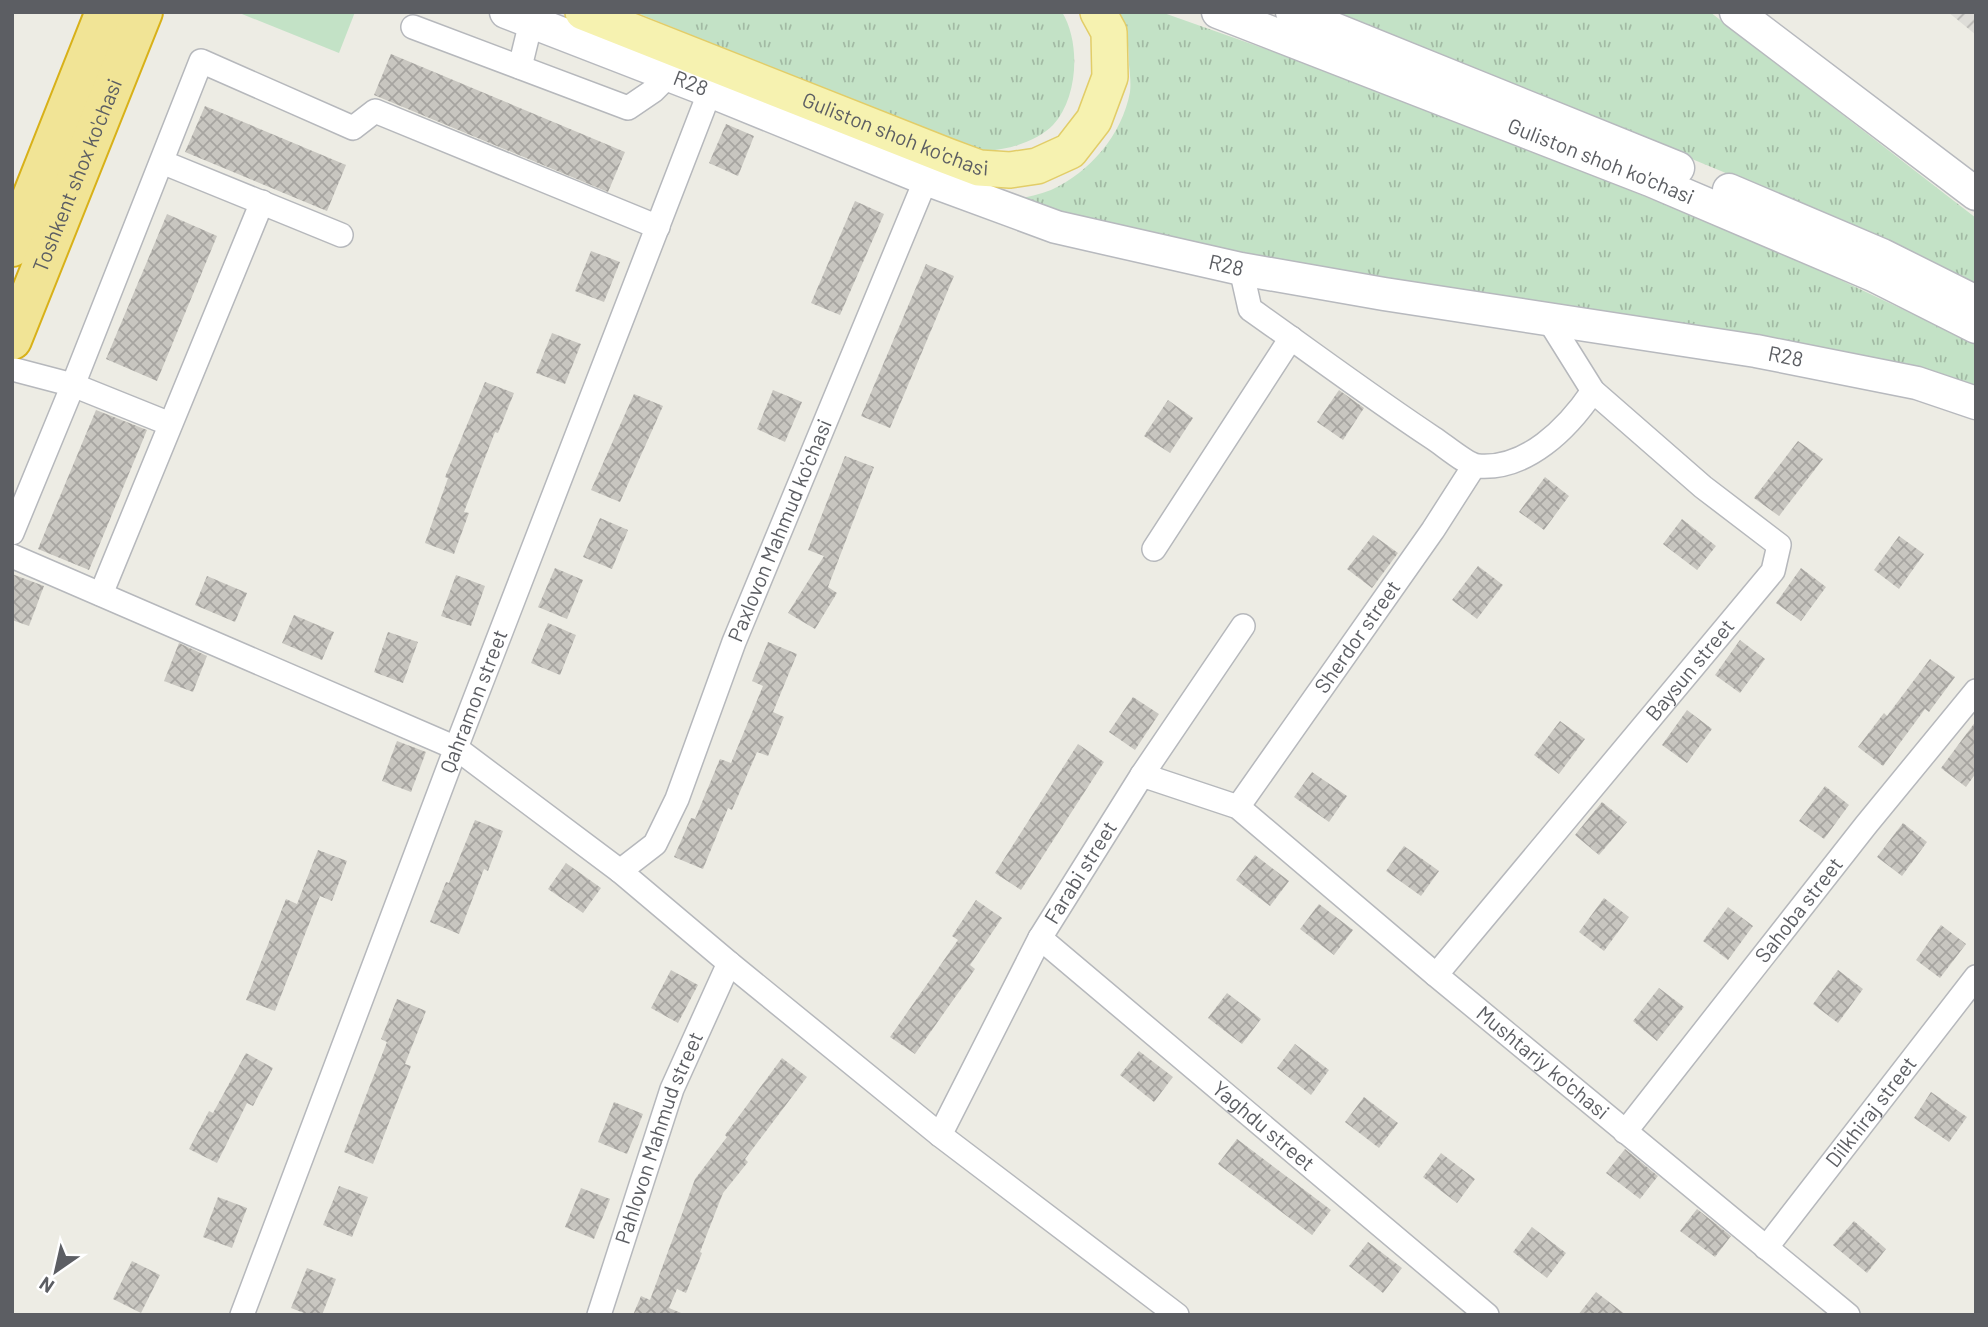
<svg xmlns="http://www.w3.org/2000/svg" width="1988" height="1327" font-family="Barlow,sans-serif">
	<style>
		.industrial { fill: url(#industrial-furrows) }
		.grass { fill: url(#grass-tufts) }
		.pitch { fill: #c3e2c6 }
		.building { fill: url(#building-cross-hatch) }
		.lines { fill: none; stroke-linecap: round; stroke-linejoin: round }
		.street-casing { stroke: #b6b8bc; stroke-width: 26 }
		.secondary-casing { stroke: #b7b9be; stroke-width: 35 }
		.primary-casing { stroke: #e2cd68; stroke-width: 38 }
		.highway-casing { stroke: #d8b119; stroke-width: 42 }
		.street { stroke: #fff; stroke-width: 23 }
		.secondary { stroke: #fff; stroke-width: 32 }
		.primary { stroke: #f6f2b0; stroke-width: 35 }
		.highway { stroke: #f1e496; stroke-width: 38 }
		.labels { text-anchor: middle; stroke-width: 5; stroke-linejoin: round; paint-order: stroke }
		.street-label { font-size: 21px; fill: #5c5e63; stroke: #fff }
	</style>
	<defs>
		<pattern id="industrial-furrows" width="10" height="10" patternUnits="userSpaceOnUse" patternTransform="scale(1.75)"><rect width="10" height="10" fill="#deddd8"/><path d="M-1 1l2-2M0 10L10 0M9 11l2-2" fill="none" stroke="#b7b6b3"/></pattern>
		<pattern id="grass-tufts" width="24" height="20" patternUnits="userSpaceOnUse" patternTransform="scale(1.75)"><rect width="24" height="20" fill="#c3e2c6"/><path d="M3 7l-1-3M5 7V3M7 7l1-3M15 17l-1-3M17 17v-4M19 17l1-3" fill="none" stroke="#a2baa4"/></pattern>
		<pattern id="building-cross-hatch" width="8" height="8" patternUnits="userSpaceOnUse" patternTransform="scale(1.75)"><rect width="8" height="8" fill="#c8c6c0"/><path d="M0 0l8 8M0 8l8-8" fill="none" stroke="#a6a4a0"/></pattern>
	</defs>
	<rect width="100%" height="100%" fill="#edece4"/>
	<path class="industrial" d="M1948 12H1976V35Z"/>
	<path class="grass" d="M635 12H1062C1081 43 1078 98 1053 125 1038 141 1004 152 983 150 973 150 961 144 951 141Z
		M1119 12H1161L1415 102 1792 257 1976 344V389L1057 219 1014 200C1026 197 1039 195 1051 190 1090 172 1122 135 1130 92 1131 84 1130 74 1129 65 1129 48 1127 27 1119 12Z
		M1330 12H1710L1976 218V285L1721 171 1411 43Z"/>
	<path class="pitch" d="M237 12H355L339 53Z"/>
	<path class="building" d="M391 54 625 152 608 192 374 95Z
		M205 106 346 165 327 211 185 152Z
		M726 124 754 136 738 176 709 163Z
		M855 201 884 214 840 315 811 303Z
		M167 214 217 236 157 381 106 359Z
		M591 251 620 262 604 302 575 291Z
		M926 264 954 276 890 428 861 416Z
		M552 333 581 344 565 384 536 373Z
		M485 382 514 393 498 433 495 432 464 512 469 513 454 554 425 543 448 478 445 477Z
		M773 390 802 402 785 442 757 429Z
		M1339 390 1364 408 1343 440 1317 422Z
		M634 394 663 406 620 502 591 490Z
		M1168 400 1193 418 1170 453 1144 436Z
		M96 410 147 430 89 570 38 549Z
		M1798 441 1823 459 1779 516 1754 498Z
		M845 456 874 467 828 587 837 593 815 629 788 613 824 556 808 550Z
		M1545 477 1569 496 1544 530 1519 512Z
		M600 518 628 530 612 569 583 557Z
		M1682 519 1716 546 1697 570 1663 544Z
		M1373 535 1398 553 1372 588 1347 569Z
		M1899 536 1924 554 1899 589 1874 570Z
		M1478 566 1503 585 1477 619 1452 600Z
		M555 568 583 580 567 619 538 607Z
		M1801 568 1826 587 1801 621 1776 603Z
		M12 574 44 586 29 626 12 620Z
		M456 575 485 586 471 626 441 616Z
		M207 576 247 593 235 622 195 605Z
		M294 615 334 632 322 660 282 643Z
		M548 623 576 635 560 675 531 663Z
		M388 632 418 642 403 683 374 672Z
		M1740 640 1765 659 1740 693 1715 675Z
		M768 642 797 654 773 712 784 717 768 756 757 752 732 810 728 808 703 869 674 857 691 818 695 819 720 759 731 763 763 686 752 681Z
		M179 643 207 656 193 692 164 681Z
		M1930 659 1955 677 1929 712 1925 709 1883 766 1858 747 1884 713 1887 716Z
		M1133 697 1159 714 1135 750 1109 732Z
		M1687 710 1712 729 1687 763 1662 745Z
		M1560 721 1585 739 1559 774 1534 755Z
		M1976 721V773L1966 787 1941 768Z
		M397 741 426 752 411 792 382 781Z
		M1078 744 1104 762 1021 890 995 873Z
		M1312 772 1347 796 1329 822 1294 797Z
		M1825 786 1849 805 1824 839 1799 821Z
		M1602 802 1627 822 1599 855 1575 835Z
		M475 820 503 831 488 871 484 869 459 934 430 922 446 882 449 883Z
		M1903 823 1927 842 1902 876 1877 857Z
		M1404 846 1439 871 1421 896 1386 871Z
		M318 850 347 861 332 901 320 896 275 1011 246 1000 286 899 297 904Z
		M1255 855 1289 881 1270 906 1236 880Z
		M566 863 601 888 583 913 548 889Z
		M1604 898 1629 917 1604 951 1579 932Z
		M976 900 1002 918 970 965 975 969 915 1054 890 1037 958 940 952 936Z
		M1319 904 1353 930 1334 955 1300 929Z
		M1728 907 1753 926 1728 960 1703 941Z
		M1941 925 1966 944 1940 978 1916 960Z
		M671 970 698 985 678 1023 651 1008Z
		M1838 970 1863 989 1838 1023 1813 1004Z
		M1659 988 1684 1007 1657 1041 1633 1021Z
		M1227 993 1261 1019 1242 1044 1208 1018Z
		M397 999 426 1011 405 1064 411 1066 373 1164 344 1152 387 1042 381 1039Z
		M1295 1044 1329 1070 1311 1095 1277 1068Z
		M1139 1051 1173 1077 1154 1102 1120 1075Z
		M246 1053 273 1068 253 1106 247 1103 217 1163 189 1149 209 1111 213 1113Z
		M782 1058 807 1077 745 1159 748 1162 723 1193 700 1252 702 1253 686 1293 677 1289 669 1308 686 1315H633L641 1296 650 1300 695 1179 727 1137 725 1135Z
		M1931 1092 1967 1117 1949 1142 1914 1118Z
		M1364 1097 1398 1123 1379 1148 1345 1122Z
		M614 1102 643 1114 627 1154 598 1142Z
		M1237 1139 1331 1210 1312 1235 1218 1164Z
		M1625 1149 1658 1176 1640 1199 1606 1173Z
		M1441 1153 1475 1179 1457 1203 1423 1177Z
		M339 1186 368 1197 352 1237 323 1225Z
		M581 1188 610 1199 594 1239 565 1227Z
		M218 1197 247 1208 232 1248 203 1237Z
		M1697 1209 1731 1236 1715 1257 1680 1231Z
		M1854 1221 1886 1249 1867 1273 1833 1245Z
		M1532 1227 1566 1253 1547 1278 1513 1252Z
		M1368 1242 1402 1268 1383 1293 1349 1266Z
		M132 1261 160 1275 141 1313 113 1299Z
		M307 1268 336 1279 322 1315H309L291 1308Z
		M1596 1292 1626 1315H1578Z"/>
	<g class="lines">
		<defs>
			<g id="street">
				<path d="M413 27 628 108 653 91 669 75"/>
				<path d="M520 67 531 22"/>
				<path d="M162 162 341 235"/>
				<path d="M1241 269 1250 309C1311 352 1371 397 1433 438 1444 445 1467 465 1478 466 1527 470 1568 428 1593 391"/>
				<path d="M12 369 73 385 170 424"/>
				<path d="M12 533 73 385 201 61 353 128 375 111 658 227"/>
				<path d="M1154 549 1291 338"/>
				<path d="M12 556 456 748 620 871 729 963 940 1135 1177 1315"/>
				<path d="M101 594 262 202"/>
				<path id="s1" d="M1142 775 1238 807 1436 975 1848 1315"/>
				<path id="s2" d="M1238 807 1433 530 1474 466"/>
				<path id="s3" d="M620 871 655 844 677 799 734 642 926 179"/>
				<path id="s4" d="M1040 938 1487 1315"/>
				<path id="s5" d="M1436 975 1773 571 1779 545 1703 487 1593 391 1548 319"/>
				<path id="s6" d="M1625 1132 1866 825 1976 691"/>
				<path id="s7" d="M940 1135 1040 938 1142 775 1243 626"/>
				<path id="s8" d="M1766 1248 1976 977"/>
				<path id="s9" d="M242 1315 456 748 710 91"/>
				<path id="s10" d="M599 1315 672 1089 729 963"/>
			</g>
			<g id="secondary">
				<path id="s11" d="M506 12 710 91 926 179 1056 227 1241 269 1384 294 1756 351 1917 383 1976 403"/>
				<path id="s12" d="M1218 12 1650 180 1873 275 1976 327"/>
				<path d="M1292 12 1678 168"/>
				<path d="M1736 12 1976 194"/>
				<path d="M1729 190 1882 255 1976 302"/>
			</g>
			<g id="primary">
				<path id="s13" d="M583 12 947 156 979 168 1010 170 1037 166 1070 151 1094 120 1110 77 1109 32 1098 12"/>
			</g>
			<g id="highway">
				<path d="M12 247 105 12"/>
				<path id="s14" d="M12 340 143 12"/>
			</g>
		</defs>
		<use href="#street" class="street-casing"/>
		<use href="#secondary" class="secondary-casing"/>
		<use href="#primary" class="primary-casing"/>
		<use href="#highway" class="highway-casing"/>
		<use href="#street" class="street"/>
		<use href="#secondary" class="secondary"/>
		<use href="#primary" class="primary"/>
		<use href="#highway" class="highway"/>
	</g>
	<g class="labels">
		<g class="street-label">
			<text dy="7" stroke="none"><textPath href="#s11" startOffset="198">R28</textPath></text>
			<text dy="7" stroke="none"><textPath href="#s13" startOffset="336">Guliston shoh ko'chasi</textPath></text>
			<text dy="7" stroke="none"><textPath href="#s12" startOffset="411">Guliston shoh ko'chasi</textPath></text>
			<text dy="7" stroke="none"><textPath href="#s14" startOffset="177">Toshkent shox ko'chasi</textPath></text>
			<text dy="7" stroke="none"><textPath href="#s11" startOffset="765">R28</textPath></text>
			<text dy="7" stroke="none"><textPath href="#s11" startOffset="1332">R28</textPath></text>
			<text dy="7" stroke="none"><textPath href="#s3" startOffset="382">Paxlovon Mahmud ko'chasi</textPath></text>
			<text dy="7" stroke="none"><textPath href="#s2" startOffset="208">Sherdor street</textPath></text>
			<text dy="7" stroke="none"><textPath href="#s5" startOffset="397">Baysun street</textPath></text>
			<text dy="7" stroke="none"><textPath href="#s9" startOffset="656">Qahramon street</textPath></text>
			<text dy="7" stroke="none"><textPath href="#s7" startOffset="298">Farabi street</textPath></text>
			<text dy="7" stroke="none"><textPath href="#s6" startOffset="282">Sahoba street</textPath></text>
			<text dy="7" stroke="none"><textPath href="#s1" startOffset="499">Mushtariy ko'chasi</textPath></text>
			<text dy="7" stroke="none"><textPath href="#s8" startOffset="172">Dilkhiraj street</textPath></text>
			<text dy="7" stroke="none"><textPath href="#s4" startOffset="292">Yaghdu street</textPath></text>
			<text dy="7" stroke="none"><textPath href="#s10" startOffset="187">Pahlovon Mahmud street</textPath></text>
		</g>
	</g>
	<rect width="1988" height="1327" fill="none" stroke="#5c5e63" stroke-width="28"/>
	<g transform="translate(56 1271) rotate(214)" stroke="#ffffff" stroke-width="5" paint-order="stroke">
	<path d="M0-5L12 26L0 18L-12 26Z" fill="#5c5e63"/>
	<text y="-10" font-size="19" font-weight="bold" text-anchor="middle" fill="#5c5e63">N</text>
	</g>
</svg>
